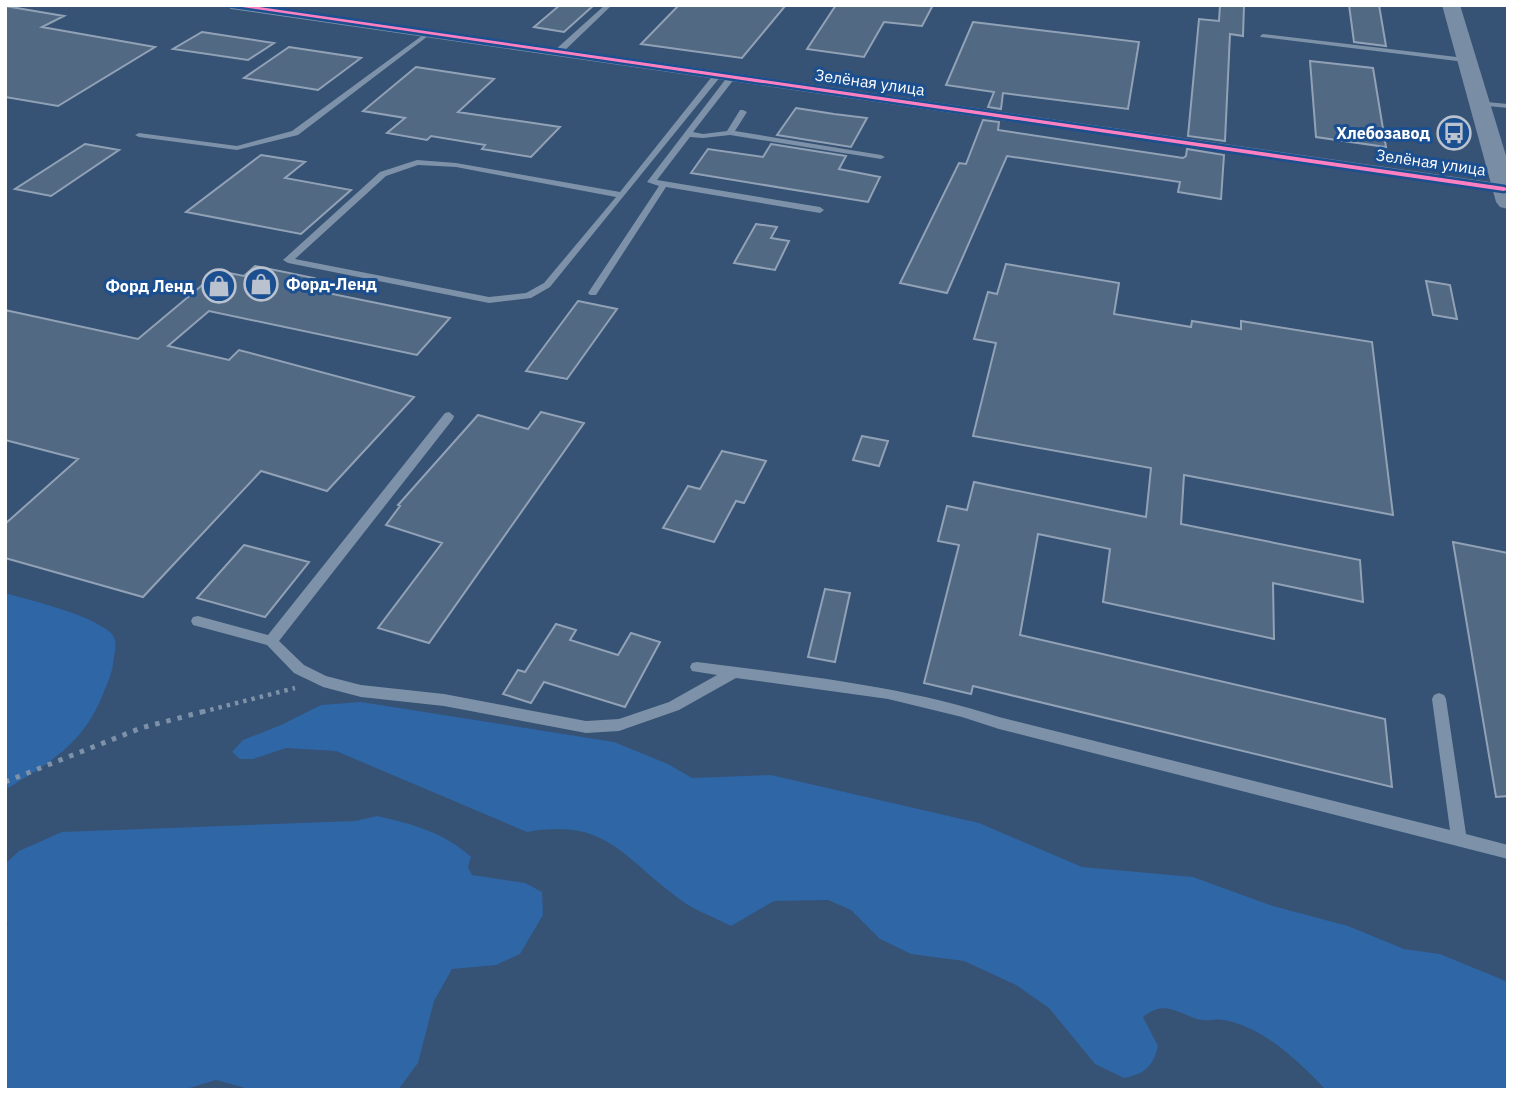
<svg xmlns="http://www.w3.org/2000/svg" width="1513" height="1095" font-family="'IBM Plex Sans',sans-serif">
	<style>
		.green { fill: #2f66a5 }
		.building { fill: #526984; stroke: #92a2b6; stroke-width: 2 }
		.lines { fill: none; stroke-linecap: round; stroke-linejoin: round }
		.path-far1 { stroke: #7d92a8; stroke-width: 4.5; stroke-dasharray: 3.5 5; stroke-linecap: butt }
		.path { stroke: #7d92a8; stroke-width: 5; stroke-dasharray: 4.5 7; stroke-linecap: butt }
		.service { fill: #7d92a8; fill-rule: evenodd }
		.minor { fill: #7d92a8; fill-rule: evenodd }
		.secondary { fill: #798da4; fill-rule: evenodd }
		.cycleway-casing { stroke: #1b4f8f; stroke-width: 5 }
		.cycleway { fill: #ff80c0; fill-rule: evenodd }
		.labels { text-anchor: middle; stroke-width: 6; stroke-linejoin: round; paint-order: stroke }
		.far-street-label { font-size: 16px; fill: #fff; stroke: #1b4f8f }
		.far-poi-label { font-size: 16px; font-weight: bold; fill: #fff; stroke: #1b4f8f; text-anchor: end }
	</style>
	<rect width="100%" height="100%" fill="#365274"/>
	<path class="green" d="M5 593C33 601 90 614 111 633 119 641 114 654 113 664 112 674 107 684 103 694 83 745 49 763 5 790Z
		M361 702 614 742 668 764 692 778 771 775 979 823 1082 867 1193 877 1273 906 1348 926 1404 949 1440 954 1508 982V1090H1326C1298 1061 1265 1028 1224 1020 1216 1018 1206 1022 1197 1019 1175 1012 1164 1000 1143 1017L1158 1046C1153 1067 1144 1074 1124 1078L1095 1064 1049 1008 1016 985 964 961 911 954 880 939 851 910 828 900 774 901 731 926C714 917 693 910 678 898 622 857 607 818 527 832L336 751 286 748 253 759H240L232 752 243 740 281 725 321 705Z
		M377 816C412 824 444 832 471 857L468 867 472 875 525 883 542 892 543 915 520 954 496 965 452 969 434 1001 418 1063 398 1090H252L216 1080 183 1090H5V928L8 925 5 918V864L19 851 62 832 355 821Z"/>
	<path class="building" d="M560 5H594L564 32 534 27Z
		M679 5H786L742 58 641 44Z
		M836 5H933L922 26 884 22 864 57 807 49Z
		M1220 5H1244L1243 36 1230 34 1225 141 1188 136 1199 19 1219 21Z
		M1349 5H1379L1386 46 1354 42Z
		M5 6 64 16 42 27 155 47 58 106 5 97Z
		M973 22 1139 42 1128 109 1003 93 1001 109 988 107 994 92 946 85Z
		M202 32 274 43 248 60 173 49Z
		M289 47 361 58 318 90 244 78Z
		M1310 61 1373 68 1386 147 1316 137Z
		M416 67 494 79 458 112 560 127 531 157 482 149 485 145 431 136 427 140 387 133 405 118 363 111Z
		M796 108 834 114 867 118 851 147 777 135Z
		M983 120 999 122 998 130 1183 158 1186 156 1187 149 1224 155 1221 199 1178 192 1180 182 1007 156 947 293 900 283 959 163 966 164Z
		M85 144 119 150 51 196 15 189Z
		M771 144 846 156 839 169 880 177 868 202 691 173 708 149 763 157Z
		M261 155 305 162 285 178 351 190 301 234 186 212Z
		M756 224 777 227 771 238 789 241 775 270 734 263Z
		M1006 264 1119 283 1114 314 1191 327 1192 321 1241 329V321L1372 342 1393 515 1184 475 1181 524 1360 560 1363 602 1273 583 1274 639 1103 602 1110 549 1038 534 1020 635 1385 719 1392 787 973 686 971 694 924 683 959 545 938 541 947 506 967 510 974 482 1146 517 1151 468 973 436 996 343 974 339 988 292 997 294Z
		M255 266 314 278 303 288 450 318 417 355 209 311 168 346 229 360 239 350 414 397 327 491 261 471 143 597 5 558V524L78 459 5 440V310L138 339 219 271 244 276Z
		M1426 281 1450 285 1457 319 1433 315Z
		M578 301 617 309 567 379 526 371Z
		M541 412 584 423 429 643 378 628 442 543 386 525 400 506 398 505 478 415 528 429Z
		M862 436 888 441 879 466 853 460Z
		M722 451 766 461 744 503 736 501 714 542 663 528 688 486 700 489Z
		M1453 542 1508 553V796L1496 797Z
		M244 545 309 562 265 617 197 598Z
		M825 589 850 593 835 662 808 657Z
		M556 624 576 630 570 640 618 655 631 633 660 642 625 707 544 682 531 703 503 694 518 670 525 672Z"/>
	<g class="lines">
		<path class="path-far1" d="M202 712 295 688"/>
		<path class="path" d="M5 782 141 728 209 710"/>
		<path class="service" d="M605 5H612L561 54H555V50Z
			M427 32 432 33 298 135 237 150 139 137 135 135 139 133 237 146 292 131Z
			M1263 34 1465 58 1469 60 1465 62 1261 37 1260 36Z
			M714 74 721 76 550 287 531 298 489 303 288 263 283 260 380 172 417 160 456 163 620 192ZM418 165 456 167 616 197 544 283 526 293 489 297 295 259 386 176Z
			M728 76 735 78 693 132 703 134 727 131 740 110H743L747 112 735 131 881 155 885 157 881 159 730 135 703 138 690 137 657 180 820 207 824 210 820 213 666 187 596 295H590L588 293 659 186 647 182Z
			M1475 101 1508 104V108L1478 105 1474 103Z
			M449 412 454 416 453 419 279 641 304 665 326 676 361 685 444 694 586 721 619 719 669 702 717 675 692 671 690 667 692 663 697 662C799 675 900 685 999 717L1450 830 1432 699 1434 695 1439 693 1444 695 1446 699 1466 834 1508 845V859L999 729 962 717 888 699 736 678 679 710 619 731 586 733 444 706 361 697 323 687 294 673 267 645 193 625 191 621 193 617 198 616 268 635 445 413Z"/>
		<path class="minor" d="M225 5H258L1504 184 1508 185V193L231 9Z"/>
		<path class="secondary" d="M1442 5H1460L1508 162V209L1500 207 1496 202Z"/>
		<defs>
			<path id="cycleway" d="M228 5H245L1504 187 1508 189 1504 191Z"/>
		</defs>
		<use href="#cycleway" class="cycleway-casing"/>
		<use href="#cycleway" class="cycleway"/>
	</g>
	<defs>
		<symbol id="bus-ring" viewBox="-11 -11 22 22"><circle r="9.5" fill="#1b4f8f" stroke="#b9c2ce" stroke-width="1.5"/><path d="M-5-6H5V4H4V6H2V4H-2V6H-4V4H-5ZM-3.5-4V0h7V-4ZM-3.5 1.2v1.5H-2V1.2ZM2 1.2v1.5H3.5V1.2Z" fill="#b9c2ce"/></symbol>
		<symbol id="shop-ring" viewBox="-11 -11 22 22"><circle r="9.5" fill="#1b4f8f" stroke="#b9c2ce" stroke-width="1.5"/><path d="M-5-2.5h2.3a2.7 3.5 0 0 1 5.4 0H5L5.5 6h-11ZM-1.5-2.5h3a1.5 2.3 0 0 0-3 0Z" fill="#b9c2ce"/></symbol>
	</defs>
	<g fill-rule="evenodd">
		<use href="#bus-ring" x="1435" y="114" width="38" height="38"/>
		<use href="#shop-ring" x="242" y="265" width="38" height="38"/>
		<use href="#shop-ring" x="200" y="267" width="38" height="38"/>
	</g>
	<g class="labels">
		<g class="far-street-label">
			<text transform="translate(870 82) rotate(8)" y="6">Зелёная улица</text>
			<text transform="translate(1431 162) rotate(8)" y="6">Зелёная улица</text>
		</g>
		<g class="far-poi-label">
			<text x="1430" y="139">Хлебозавод</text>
			<text x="286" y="290" text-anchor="start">Форд-Ленд</text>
			<text x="194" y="292">Форд Ленд</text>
		</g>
	</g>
	<rect width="1513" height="1095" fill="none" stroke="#ffffff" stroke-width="14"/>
</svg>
